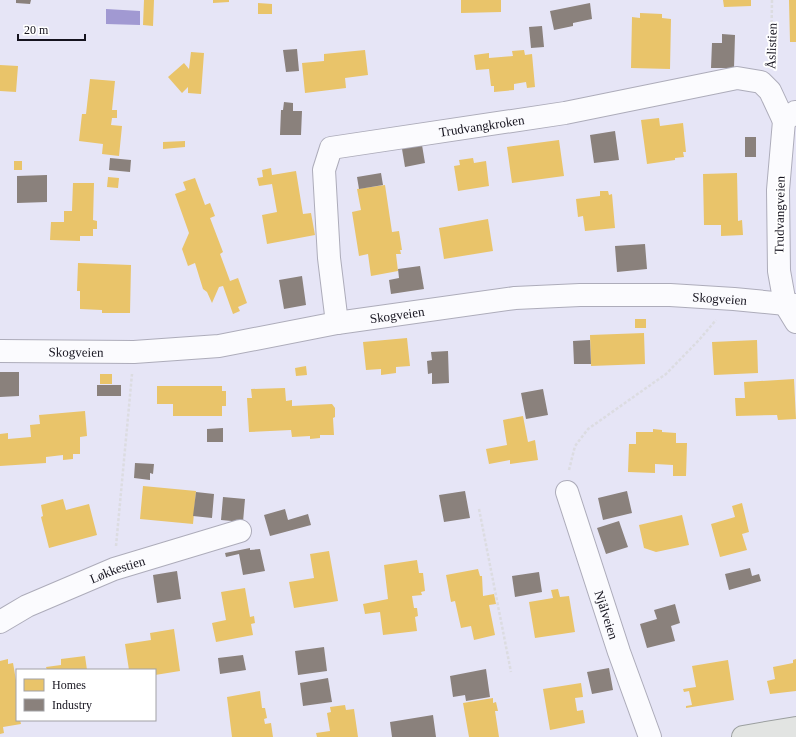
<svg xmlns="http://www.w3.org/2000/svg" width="796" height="737" font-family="'Times New Roman',serif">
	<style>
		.water { fill: #a199d2 }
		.homes { fill: #e9c46a }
		.industry { fill: #8a817c }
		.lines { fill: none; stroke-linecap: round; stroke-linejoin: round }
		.minor-casing { stroke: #adacba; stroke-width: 24 }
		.major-casing { stroke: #9b9f9f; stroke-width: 24 }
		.path { stroke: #dcdce1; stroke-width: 2.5; stroke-dasharray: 3 2; stroke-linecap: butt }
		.minor { stroke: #fbfbfe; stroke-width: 22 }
		.major { stroke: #e2e4e2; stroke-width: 22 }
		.labels { text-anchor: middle; stroke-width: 4; stroke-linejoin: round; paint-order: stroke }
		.street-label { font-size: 13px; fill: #15131e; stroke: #fff }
	</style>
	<rect width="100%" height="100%" fill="#e6e5f6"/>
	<path class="water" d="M106 9 140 11V25L106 24Z"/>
	<path class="homes" d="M144 0H154L153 26 143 25Z
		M213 0H229V2L213 3Z
		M461 0H501V12L461 13Z
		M723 0H751V6L724 7Z
		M789 0H796V42H790Z
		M258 3 272 4V14H258Z
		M640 13 662 14V18L671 19 670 69 631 68 632 17 640 18Z
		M365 50 368 75 345 78 346 88 305 93 302 63 324 61V54Z
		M524 50 525 55 532 54 535 87 527 88 526 82 514 84V90L494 92V86H491L489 69 476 70 474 55 489 53V58L513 56 512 51Z
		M191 52 204 53 201 94 188 93V87L182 93 168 77 184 63 189 69Z
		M0 65 18 66 16 92 0 91Z
		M90 79 115 81 112 110H117V118H112L111 125 122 126 119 156 102 154 103 144 79 141 82 114H86Z
		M659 118 660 126 683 123 686 152H683L684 157 675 158V160L647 164 641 120Z
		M559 140 564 176 512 183 507 147Z
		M185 141V147L163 149V142Z
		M473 158 474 163 486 161 489 186 458 191 454 166 460 165 459 160Z
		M14 161H22V170H14Z
		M271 168 272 175 296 171 303 214 311 213 315 235 267 244 262 215 277 212 272 184 259 186 257 178 263 177 262 170Z
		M737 173 738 221 742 220 743 235 721 236V225H704L703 174Z
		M108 177 119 178 118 188 107 187Z
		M195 178 205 205 210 203 215 216 210 218 223 252 220 254 230 281 238 278 247 303 238 307 240 311 233 314 223 286 219 287 212 303 207 292 203 289 195 263 188 266 182 249 189 233 175 194 186 190 183 182Z
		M73 183H94L93 220 97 221V229H93V236H80V241L50 240 51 222H64V211H72Z
		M385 185 392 232 399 231 402 250H400L401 254H396L398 271 371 276 368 254 359 256 352 212 361 210 357 189Z
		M600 191H608L609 195 612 194 615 228 585 231 583 216 578 217 576 199 600 196Z
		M488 219 493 251 444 259 439 228Z
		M78 263 131 265 130 313H102V310L80 309V291H77Z
		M635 319H646V328H635Z
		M644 333 645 364 591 366 590 335Z
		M407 338 410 366 396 367V373L381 375V369L366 370 363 342Z
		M757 340 758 373 714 375 712 342Z
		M306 366 307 375 296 376 295 368Z
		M100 374H112V384H100Z
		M794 379 796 419 778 420 777 415 736 416 735 398H745L744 382Z
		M157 386H222V391H226V406H222V416H173V404H157Z
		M285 388 286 401 292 400V406L332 404 335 408V417L333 418 334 435H320V438L310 439V436L292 437 291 430 249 432 247 398H252L251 389Z
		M85 411 87 436 80 437V454H73V459L63 460V455L46 457V463L0 466V434L8 433V439L31 437 30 425 40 424 39 415Z
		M523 416 528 442 535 440 538 460 510 464V460L489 464 486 449 507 445 503 420Z
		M653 429 662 430V432L676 433V443H687L686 476H673V465L655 464V473L628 472 629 444H636V432H653Z
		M143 486 196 491 193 524 140 519Z
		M63 499 66 510 89 504 97 535 49 548 41 517 43 516 41 505Z
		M742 503 749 532 742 534 747 550 720 557 711 524 735 517 732 506Z
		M682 515 689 545 656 552 644 548 639 525Z
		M329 551 338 601 294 608 289 582 314 578 310 554Z
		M417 560 419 573H423L425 591 421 592 422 595 412 596 414 608H417L418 616 415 617 417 631 383 635 380 612 365 614 363 604 388 599 384 565Z
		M478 569 480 576H482L483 596 494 594 496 604 489 605 495 635 474 640 471 626 461 628 455 601 451 602 446 575Z
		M245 588 250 617 254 616 255 623 251 624 253 635 216 642 212 623 226 620 221 592Z
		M558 589 560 597 569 596 575 632 535 638 529 602 553 598 551 590Z
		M174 629 180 671 155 675V670H129L125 644 151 640 150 633Z
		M85 656 87 670H47L46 667 61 665V659Z
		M8 659V664L13 663 17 686V720H20L21 724 3 727 4 733 0 734V661Z
		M796 659V691L770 694 767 681 775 679 773 667 793 663V660Z
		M728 660 734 700 686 708V706L692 705 689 691 684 692 683 689 696 687 692 666Z
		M581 683 583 697 575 698 577 711 583 710 585 723 550 730 543 689Z
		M260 691 262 708H265L267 718 264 719 265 724 271 723 273 737H232L227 697Z
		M493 698V703L496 702 498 711H495L499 737H469L463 703Z
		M345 705 346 710 354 709 358 737H317L316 733 330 731 327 713 331 712 330 707Z"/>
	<path class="industry" d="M16 0H31L30 4 16 3Z
		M590 3 592 19 573 23V26L554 30 550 11Z
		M542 26 544 47 531 48 529 27Z
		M722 34 735 35 734 68H711L712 43H722Z
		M297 49 299 71 286 72 283 50Z
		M284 102 293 103V111H302L301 135H280L281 110H283Z
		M615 131 619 160 594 163 590 135Z
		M745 137H756V157H745Z
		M422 145 425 163 405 167 402 149Z
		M110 158 131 160 130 172 109 170Z
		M381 173 383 185 359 189 357 177Z
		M47 175V202L17 203V176Z
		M645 244 647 269 617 272 615 246Z
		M420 266 424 289 391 294 389 280 399 278 398 269Z
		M302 276 306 305 284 309 279 280Z
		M590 340 591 364H574L573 341Z
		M448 351 449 383 432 384V373L428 374 427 361 432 360 431 352Z
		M0 372H19V396L0 397Z
		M97 385H121V396H97Z
		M543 389 548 415 526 419 521 393Z
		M223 428V442H207V429Z
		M135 463 154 464 153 474 150 473V480L134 478Z
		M465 491 470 518 444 522 439 495Z
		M627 491 632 513 603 520 598 498Z
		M196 492 214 494 212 518 193 516Z
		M223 497 245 499 243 522 221 520Z
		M285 509 288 520 308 514 311 525 270 536 264 515Z
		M619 521 628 547 606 554 597 528Z
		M250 548V550L260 549 265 571 243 575 239 554 226 557 225 553Z
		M750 568 752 576 759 574 761 581 729 590 725 574Z
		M177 571 181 599 157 603 153 575Z
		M539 572 542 592 515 597 512 576Z
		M675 604 680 623 671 626 675 641 647 648 640 624 657 619 654 610Z
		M324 647 327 671 298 675 295 651Z
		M243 655 246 670 220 674 218 658Z
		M609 668 613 690 592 694 587 672Z
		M486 669 490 697 466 701 465 695 453 697 450 676Z
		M328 678 332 702 303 706 300 683Z
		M433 715 436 737H392L390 722Z"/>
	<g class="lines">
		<defs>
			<g id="minor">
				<path d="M795 112 784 121 778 190 779 271 785 304 796 322"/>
				<path id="s1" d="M337 323 329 258 324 170 331 148 565 113 737 78 761 82 770 91 784 121"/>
				<path id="s2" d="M0 351 134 352 219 346 337 323 515 298 580 295H670L734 299 796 305"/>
				<path id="s3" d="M567 492 619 652 650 737"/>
				<path id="s4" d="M0 622 27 606 114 569 240 531"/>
			</g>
			<path id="major" d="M743 737 796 728"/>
		</defs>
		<use href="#minor" class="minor-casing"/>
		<use href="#major" class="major-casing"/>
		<path class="path" d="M771 63 772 0
			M569 470 575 446 588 429 666 374 699 340 716 320
			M479 509 511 672
			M116 546 132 374"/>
		<use href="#minor" class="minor"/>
		<use href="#major" class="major"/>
	</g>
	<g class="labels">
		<g class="street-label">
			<text transform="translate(771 46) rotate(-88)" y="5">Åslistien</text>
			<text dy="5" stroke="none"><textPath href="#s1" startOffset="329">Trudvangkroken</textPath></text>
			<text transform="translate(779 215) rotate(-89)" y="5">Trudvangveien</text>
			<text dy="5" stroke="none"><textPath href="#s2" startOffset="724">Skogveien</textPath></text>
			<text dy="5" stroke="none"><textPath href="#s2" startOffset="400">Skogveien</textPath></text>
			<text dy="5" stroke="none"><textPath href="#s2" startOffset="76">Skogveien</textPath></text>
			<text dy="5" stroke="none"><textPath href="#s4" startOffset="129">Løkkestien</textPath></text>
			<text dy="5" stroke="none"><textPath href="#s3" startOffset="129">Njålveien</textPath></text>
		</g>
	</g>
	<rect x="16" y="669" width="140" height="52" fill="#ffffff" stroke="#a1a1a5"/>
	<rect x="24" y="679" width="20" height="12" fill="#e9c46a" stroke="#a1a1a5"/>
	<text x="52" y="689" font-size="12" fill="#15131e">Homes</text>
	<rect x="24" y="699" width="20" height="12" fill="#8a817c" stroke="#a1a1a5"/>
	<text x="52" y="709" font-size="12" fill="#15131e">Industry</text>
	<path d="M18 34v6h67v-6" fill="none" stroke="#15131e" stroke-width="2"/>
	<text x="24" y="34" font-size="12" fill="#15131e" stroke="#ffffff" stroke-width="3" paint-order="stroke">20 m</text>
</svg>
